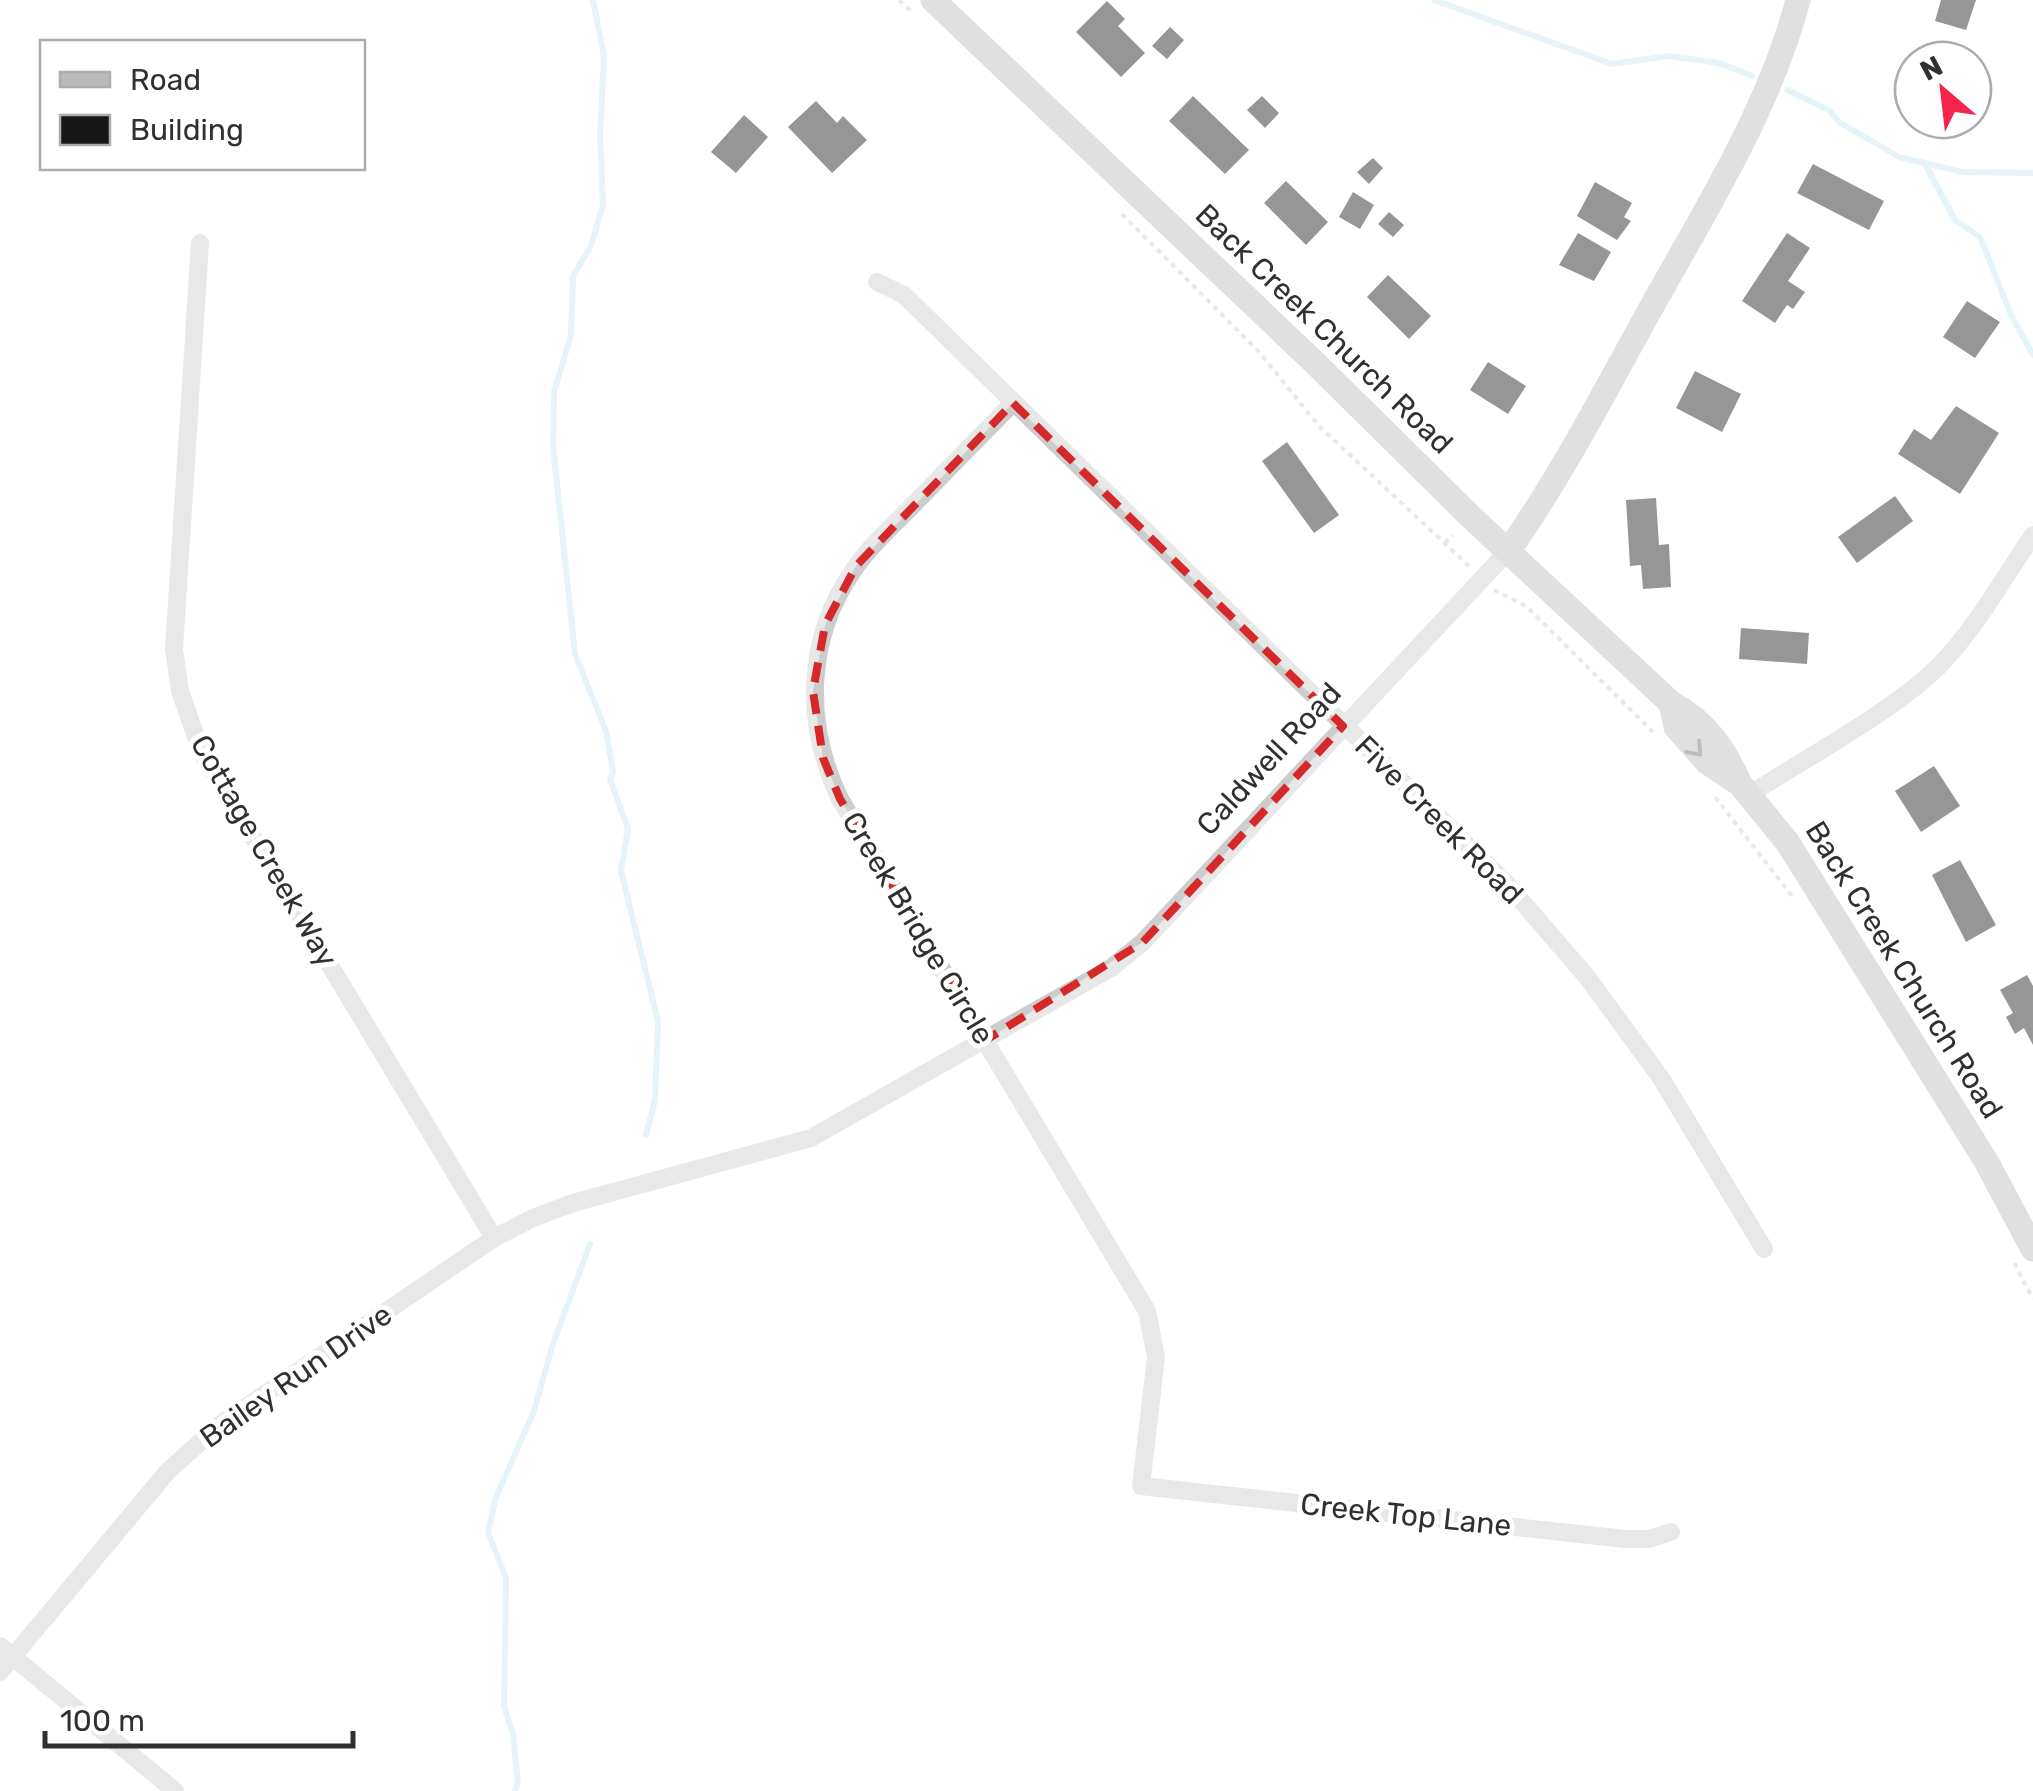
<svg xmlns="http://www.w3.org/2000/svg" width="2033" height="1791" font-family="Rubik,sans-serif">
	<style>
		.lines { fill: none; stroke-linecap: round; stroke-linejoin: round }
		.stream { stroke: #c8e5f0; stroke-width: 6 }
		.building { fill: #171717 }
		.path { stroke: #cdcdcd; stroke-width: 4; stroke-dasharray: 5 5; stroke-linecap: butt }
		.street { stroke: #cdcdcd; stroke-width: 18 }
		.secondary { stroke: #bababa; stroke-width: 25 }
		.oneway { stroke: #6e6e6e }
		.marked { fill: none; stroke: #d62828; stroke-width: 8; stroke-dasharray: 20 12; stroke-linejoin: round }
		.labels { text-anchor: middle; stroke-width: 10; stroke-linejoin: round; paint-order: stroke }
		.street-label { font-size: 30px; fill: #303030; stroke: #fff }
	</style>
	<rect width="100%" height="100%" fill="#fff"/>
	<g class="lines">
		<path class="stream" d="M593 0 604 56 600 135 603 205 591 246 573 276 571 335 554 392 553 446 575 654 606 731 613 772 610 779 628 829 621 871 658 1021 655 1100 646 1135
			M1434 0 1612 64 1669 56 1719 63 1752 76
			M1787 90 1829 110 1839 122 1899 157 1963 172 2033 173
			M1925 164 1955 220 1980 237 2011 315 2033 355
			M515 1791 518 1783 513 1734 504 1706 506 1578 488 1532 496 1497 534 1411 553 1344 590 1244"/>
	</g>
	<path class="building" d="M1941 0H1976L1966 30 1935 21Z
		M1107 1 1125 19 1118 26 1145 53 1121 77 1076 32Z
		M1170 27 1184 40 1167 59 1152 46Z
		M1193 96 1249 150 1225 174 1169 121Z
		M1262 96 1279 113 1265 128 1247 110Z
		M816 101 837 123 843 116 867 140 832 173 788 127Z
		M744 115 768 137 736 173 711 152Z
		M1373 158 1383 168 1369 184 1357 172Z
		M1813 164 1884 201 1869 230 1797 193Z
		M1286 181 1328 222 1306 245 1264 203Z
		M1595 182 1632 203 1624 217 1631 221 1617 240 1577 216Z
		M1353 192 1374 205 1360 229 1339 217Z
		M1389 212 1404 225 1393 237 1378 224Z
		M1578 233 1611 252 1594 281 1559 265Z
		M1787 233 1810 248 1788 281 1805 292 1793 309 1787 305 1775 323 1742 301Z
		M1388 275 1431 316 1409 339 1367 297Z
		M1967 301 2000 322 1975 358 1943 337Z
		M1488 362 1526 386 1508 414 1470 390Z
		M1695 371 1741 394 1722 432 1676 408Z
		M1956 406 1999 433 1960 494 1898 454 1914 429 1931 440Z
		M1287 442 1339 515 1314 533 1262 461Z
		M1895 496 1913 521 1857 563 1838 537Z
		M1656 498 1659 545 1669 544 1671 587 1643 589 1641 565 1630 566 1626 500Z
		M1741 628 1809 633 1807 664 1739 659Z
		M1934 766 1960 806 1921 832 1895 791Z
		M1960 860 1996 925 1966 942 1932 875Z
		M2027 975 2033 986V1045L2024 1028 2015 1034 2006 1017 2013 1013 2000 990Z"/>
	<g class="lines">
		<path class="path" d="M899 0 913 13
			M1122 214 1260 353 1319 426 1469 566
			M1445 543 1453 535
			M1494 590 1526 606 1653 732
			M1715 797 1792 896
			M2014 1263 2033 1299"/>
		<path class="street" d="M200 243 174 649 180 691 201 751 494 1238
			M877 282 904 295 1505 882 1587 977 1661 1078 1764 1249
			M1013 403C981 435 949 468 917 501 896 523 872 543 855 568 805 638 804 724 840 799L1147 1311 1156 1357 1141 1486 1625 1539H1649L1671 1532
			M1749 795C1807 757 1891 713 1939 666 1976 628 2003 579 2033 535
			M0 1646 175 1791
			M0 1672 168 1471 218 1426 494 1238 533 1218 573 1203 811 1138 1111 968 1143 942 1509 550"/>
		<path class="secondary" d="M933 0 1314 362 1471 517 1671 703C1706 722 1724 748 1740 784
			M1509 550C1563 473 1606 389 1651 308 1706 209 1769 110 1798 0
			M1671 703 1676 727 1707 762 1740 784 1788 843 1986 1161 2033 1249"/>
	</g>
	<defs><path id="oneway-chevron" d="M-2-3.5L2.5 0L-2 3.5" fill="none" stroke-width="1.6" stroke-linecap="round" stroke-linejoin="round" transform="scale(2.5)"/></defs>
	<use class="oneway" href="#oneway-chevron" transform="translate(1696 750) rotate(48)"/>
	<path d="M0 0H2033V1791H0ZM1013 403 1343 726 1143 942 986 1040 840 799 823 758 813 691 825 625 856 566Z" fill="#fff" fill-opacity=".55" fill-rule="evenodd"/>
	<path class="marked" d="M1013 403 1343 726 1143 942 986 1040 840 799 823 758 813 691 825 625 856 566Z"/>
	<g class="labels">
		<g class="street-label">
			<text transform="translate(1324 329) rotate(44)" y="10">Back Creek Church Road</text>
			<text transform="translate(1269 759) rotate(-47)" y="10">Caldwell Road</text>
			<text transform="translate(1439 820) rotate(45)" y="10">Five Creek Road</text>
			<text transform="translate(264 851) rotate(60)" y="10">Cottage Creek Way</text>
			<text transform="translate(918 928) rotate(59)" y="10">Creek Bridge Circle</text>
			<text transform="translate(1904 970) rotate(58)" y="10">Back Creek Church Road</text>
			<text transform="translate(296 1376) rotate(-35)" y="10">Bailey Run Drive</text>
			<text transform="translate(1406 1515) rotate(6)" y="10">Creek Top Lane</text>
		</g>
	</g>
	<rect x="40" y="40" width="325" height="130" fill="#ffffff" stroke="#acacac" stroke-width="2.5"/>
	<rect x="60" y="72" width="50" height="15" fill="#bababa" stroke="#acacac" stroke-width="2.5"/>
	<text x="130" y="90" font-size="30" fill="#303030">Road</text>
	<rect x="60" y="115" width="50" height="30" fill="#171717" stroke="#acacac" stroke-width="2.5"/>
	<text x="130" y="140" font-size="30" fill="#303030">Building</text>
	<g transform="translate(1943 90) rotate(332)"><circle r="48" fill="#ffffff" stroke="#acacac" stroke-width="2.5"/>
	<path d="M0-8L18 38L0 25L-18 38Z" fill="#f5244d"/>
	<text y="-15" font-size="28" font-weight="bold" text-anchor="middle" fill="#303030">N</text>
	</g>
	<path d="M45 1731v15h308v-15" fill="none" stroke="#303030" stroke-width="5"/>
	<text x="60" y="1731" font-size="30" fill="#303030" stroke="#ffffff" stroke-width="8" paint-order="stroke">100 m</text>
</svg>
